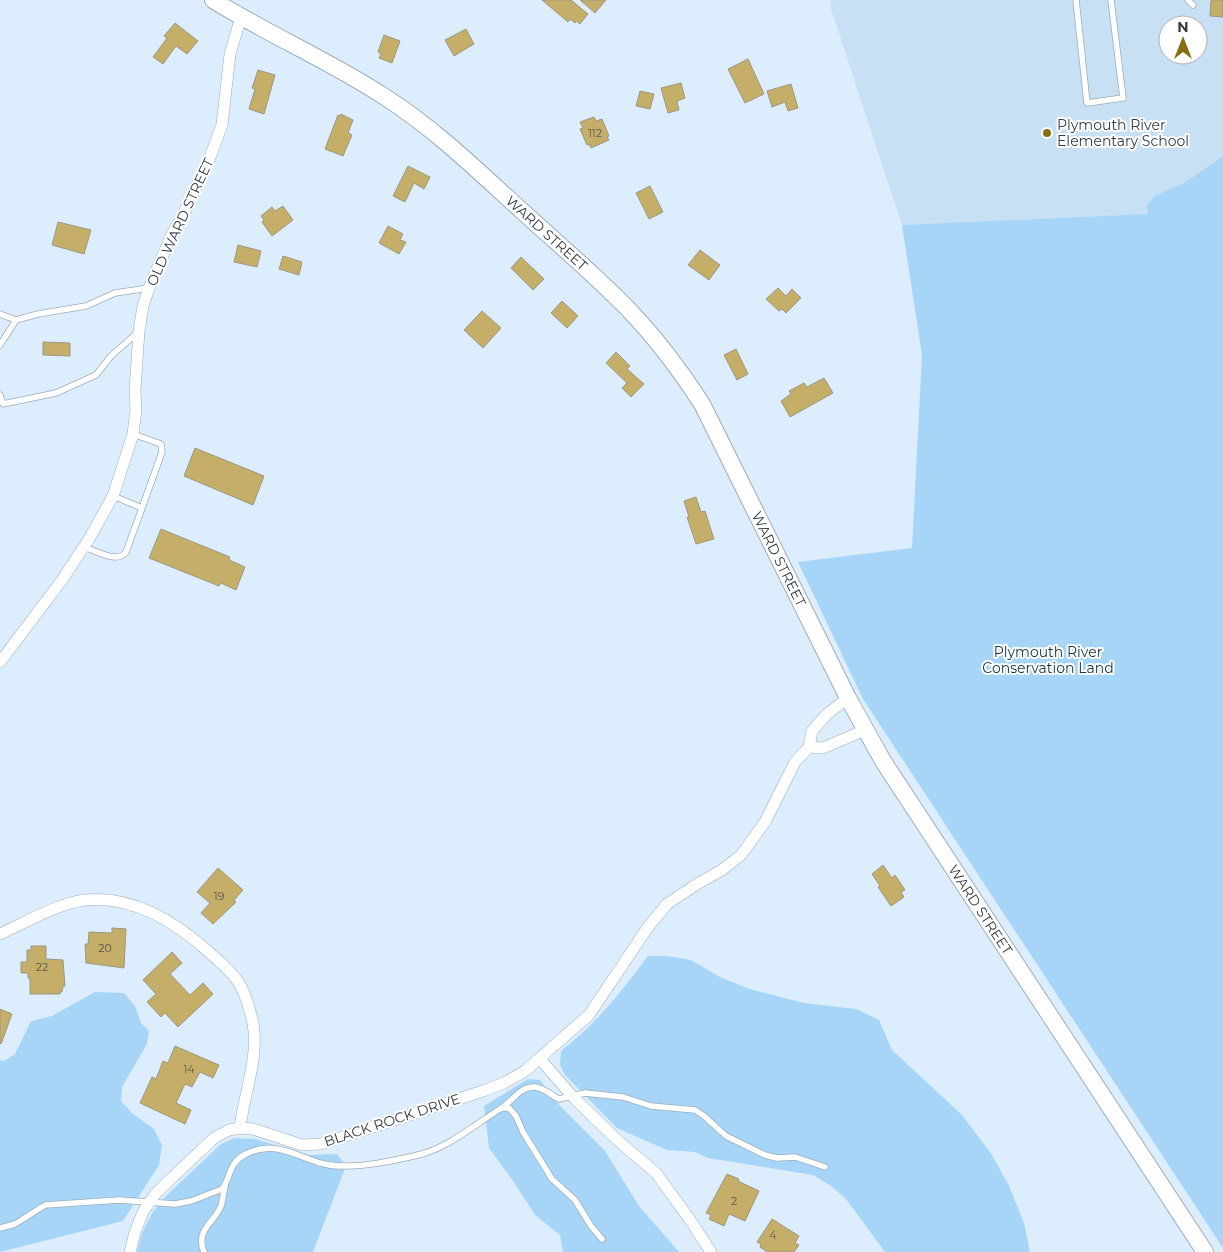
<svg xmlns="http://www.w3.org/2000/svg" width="1223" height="1252" font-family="Montserrat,sans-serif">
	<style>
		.built { fill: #c7e0f3; fill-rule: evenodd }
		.green { fill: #a6d5f8 }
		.building { fill: #c5ae68; stroke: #9d9784 }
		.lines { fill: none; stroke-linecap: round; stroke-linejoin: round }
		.lane-casing { stroke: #9cadbb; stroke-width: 7 }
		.street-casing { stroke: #9cadbb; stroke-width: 12 }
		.secondary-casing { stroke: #9cadbb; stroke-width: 18 }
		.lane { stroke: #fff; stroke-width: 5.5 }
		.street { stroke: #fff; stroke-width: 11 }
		.secondary { stroke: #fff; stroke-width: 16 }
		.poi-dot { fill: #886f10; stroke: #fff; stroke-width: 2 }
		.labels { text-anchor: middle; stroke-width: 4; stroke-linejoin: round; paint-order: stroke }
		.number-label { font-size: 11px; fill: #58584b }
		.poi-label { font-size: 14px; fill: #343b41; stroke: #fff; text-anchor: start }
		.street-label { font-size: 14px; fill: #343b41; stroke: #fff }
		.park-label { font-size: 14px; fill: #163246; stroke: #fff }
	</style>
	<rect width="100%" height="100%" fill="#dceefd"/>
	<path class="built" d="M831 0H1223V211L902 225 831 9ZM1168 25H1198V55H1168Z"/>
	<path class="green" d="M1223 156V1248L863 699 798 562 912 548 922 355 902 225 1148 214 1147 205 1156 195 1183 184Z
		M648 956H666L691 960 718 976 749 989 804 1003 856 1009 879 1020 892 1050 962 1115 992 1155 1009 1186 1024 1223 1030 1252H885L846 1199 831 1186 813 1175 708 1158 695 1152 667 1150 617 1128 565 1075 560 1065 561 1051C597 1023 621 992 648 956Z
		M95 992 124 993 135 1006 141 1023 149 1031 147 1044 122 1087 121 1101 133 1114 154 1129 162 1145 159 1165 123 1221 0 1252V1060L4 1061 15 1054 31 1021 52 1016Z
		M528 1079 540 1080 560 1106 605 1151 639 1206 679 1252H563L560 1235 536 1216 511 1178 489 1148 484 1106Z
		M235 1138 255 1139 309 1155 337 1154 346 1166 313 1252H137L142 1233 152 1213 165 1197 221 1144Z"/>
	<path class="building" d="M542 0H571L588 14 580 24 576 21 575 23 570 19 568 22Z
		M580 0H606L595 13Z
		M1211 0H1223V17L1210 16Z
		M175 23 198 41 187 54 176 46 163 64 153 57 167 38 164 36Z
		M466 29 474 44 454 56 445 40Z
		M384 35 400 41 392 63 379 58 381 54 378 52Z
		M748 59 764 94 745 103 728 69Z
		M258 70 275 75 264 114 249 109 255 89 252 88Z
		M681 83 685 98 677 101 679 110 668 113 661 88Z
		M791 84 798 108 788 111 785 102 772 107 767 91Z
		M640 91 654 94 650 109 636 106Z
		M341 114 353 120 348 133 352 135 343 156 325 149 338 115 340 116Z
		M594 117 596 121 602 119 609 136 607 137 609 140 591 148 589 144 587 145 580 129 583 128 580 122Z
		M408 166 430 177 424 189 414 183 405 202 393 196Z
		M650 186 663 212 649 219 636 193Z
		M283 206 293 220 272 236 262 222 264 220 261 216 272 207 275 211Z
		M58 222 91 230 84 254 52 245Z
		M388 226 403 234 400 240 406 242 399 254 379 243Z
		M238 245 261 251 257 267 234 262Z
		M700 250 720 265 709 280 688 265Z
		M283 256 302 262 299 275 279 269Z
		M521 257 544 279 533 290 511 268Z
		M778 288 786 296 792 289 801 298 786 313 782 309 779 311 766 299Z
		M562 301 578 316 567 328 551 313Z
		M482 311 501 328 483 348 464 330Z
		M43 342 70 343V356L43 355Z
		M736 349 748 374 737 380 724 355Z
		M616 352 630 366 627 369 644 384 631 397 622 388 627 383 606 363Z
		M824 378 833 393 790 417 781 401 791 394 789 391 804 383 807 387Z
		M195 448 264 476 253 505 184 476Z
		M696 497 701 512 705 511 714 539 696 544 687 517H689L684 501Z
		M161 529 230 557 229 560 245 567 236 590 221 583 219 586 149 558Z
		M883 865 892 878 895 875 905 890 901 892 904 897 891 906 878 887 880 886 872 874Z
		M218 868 243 890 234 900 236 902 213 924 201 913 210 903 197 892Z
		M112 928 126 929 124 968 86 963 85 944H88L89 932 112 933Z
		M31 946H46V959L63 960 65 986H63L62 992H60V994H30V978H28V973H21V962H27V950H31Z
		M172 952 182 963 170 974 190 995 203 983 213 994 178 1027 165 1013 161 1017 147 1002 156 994 143 980Z
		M0 1009 12 1014 1 1044 0 1043Z
		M175 1046 219 1065 213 1078 200 1072 192 1087 185 1084 176 1103 191 1110 185 1124 140 1103 152 1077 156 1079 163 1061 168 1063Z
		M727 1174 739 1179 738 1181 759 1191 745 1221 729 1214 724 1226 709 1219 711 1215 706 1213Z
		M772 1219 799 1236 795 1243 799 1245 794 1252H767L760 1247 761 1244 757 1242Z"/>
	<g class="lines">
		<defs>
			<path id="lane" d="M1076 0 1087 103 1123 98 1111 0
				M1188 0 1193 5
				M0 314 16 320
				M0 345 16 320 38 314 86 306 115 293 149 288
				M0 395 3 404 56 393 96 375 111 356 137 333
				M133 434 161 444 162 452 142 508
				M84 547C96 551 117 564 126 552L142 508 113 496
				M502 1108H509L516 1116 523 1132 552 1179 575 1200 591 1226 602 1239
				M0 1228 15 1224 45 1205 119 1200 175 1204 191 1201 222 1189C231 1178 228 1164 244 1155 280 1135 303 1165 339 1166 365 1167 392 1161 418 1155 448 1148 474 1125 500 1109 512 1102 520 1086 535 1087 544 1088 551 1095 559 1099L585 1093 623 1097 651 1106 695 1110 704 1116 726 1136 765 1155 777 1158 795 1157 825 1167
				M204 1252C195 1230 214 1223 221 1206 223 1200 223 1193 225 1187"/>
			<path id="street" d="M0 662 62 580 89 539 113 496 133 434 136 410 135 390 139 331 143 306 149 288 172 234 181 219 209 160 222 125 230 54 241 17
				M809 747 823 748 865 730
				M0 934C24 923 59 903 85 900 133 895 176 922 210 953 220 962 232 972 239 983 246 995 250 1010 253 1023 259 1059 244 1093 240 1128
				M540 1059 573 1097 615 1138 656 1173 688 1217 711 1252
				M130 1252 135 1232 143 1212 149 1203 156 1193 214 1138 229 1130 240 1128 253 1129 302 1145 321 1144 483 1091 504 1083 525 1071 589 1015 648 927 667 904 697 884 722 870 741 855 765 822 795 762 809 747 812 731 827 714 848 698"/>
			<g id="secondary">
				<path id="s1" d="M213 0C269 35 330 61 385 97 435 129 478 171 522 211 557 243 594 274 628 309 656 338 680 370 702 404L848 698 883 761 1205 1252"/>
			</g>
		</defs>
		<use href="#lane" class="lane-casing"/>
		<use href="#street" class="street-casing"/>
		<use href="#secondary" class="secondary-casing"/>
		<use href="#lane" class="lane"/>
		<use href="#street" class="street"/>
		<use href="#secondary" class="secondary"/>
	</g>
	<circle class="poi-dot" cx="1047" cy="133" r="5"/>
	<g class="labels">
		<g class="number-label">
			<text x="595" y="137">112</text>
			<text x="219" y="900">19</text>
			<text x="105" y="952">20</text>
			<text x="42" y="971">22</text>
			<text x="189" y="1073">14</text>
			<text x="734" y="1205">2</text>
			<text x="773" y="1239">4</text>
		</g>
		<g class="poi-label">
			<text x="1057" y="130">Plymouth River<tspan x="1057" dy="16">Elementary School</tspan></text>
		</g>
		<g class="street-label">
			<text transform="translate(180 222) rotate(-65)" y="5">OLD WARD STREET</text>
			<text dy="5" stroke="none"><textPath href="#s1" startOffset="409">WARD STREET</textPath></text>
			<text dy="5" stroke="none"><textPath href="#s1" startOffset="814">WARD STREET</textPath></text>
			<text dy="5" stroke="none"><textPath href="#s1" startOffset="1219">WARD STREET</textPath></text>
			<text transform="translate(392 1120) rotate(-18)" y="5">BLACK ROCK DRIVE</text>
		</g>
		<g class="park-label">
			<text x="1048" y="657">Plymouth River<tspan x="1048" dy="16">Conservation Land</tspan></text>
		</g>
	</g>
	<g transform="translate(1183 40)"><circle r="24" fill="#ffffff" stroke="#aeb1b3"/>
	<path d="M0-4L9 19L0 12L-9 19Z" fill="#886f10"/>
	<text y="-8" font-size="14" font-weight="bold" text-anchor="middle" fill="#343b41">N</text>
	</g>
</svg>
